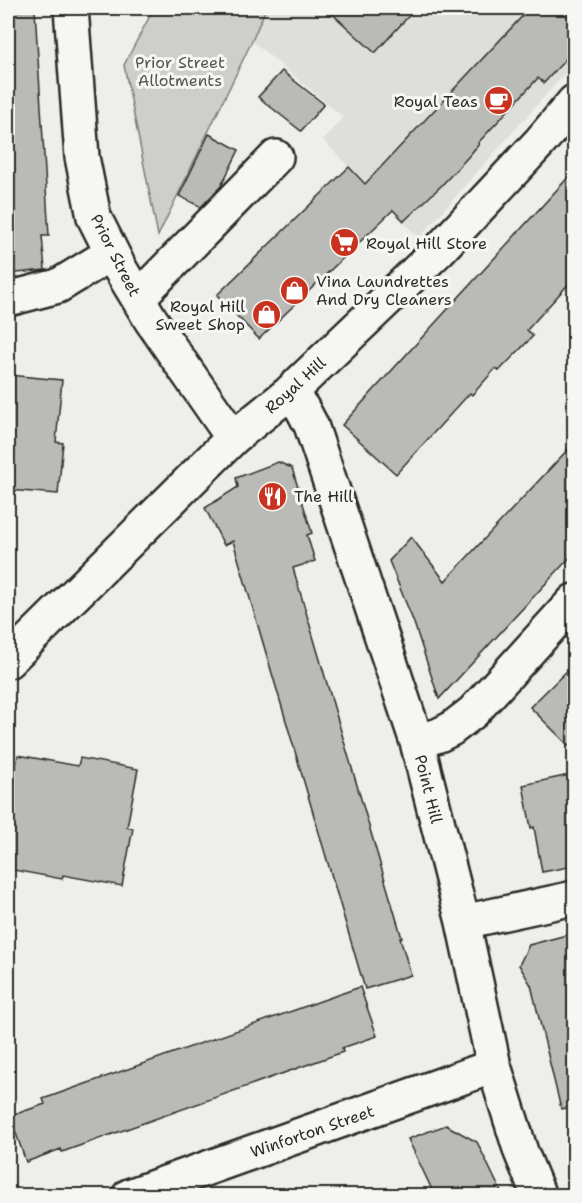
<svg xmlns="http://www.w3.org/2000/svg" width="582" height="1203" font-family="'Shantell Sans',sans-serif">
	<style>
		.built { fill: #dededb }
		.green { fill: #cececa; stroke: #7c7c7a; stroke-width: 1.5 }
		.building { fill: #babab7; stroke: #2b2b2b; stroke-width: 1.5 }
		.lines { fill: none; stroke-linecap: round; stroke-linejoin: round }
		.minor-casing { stroke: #2b2b2b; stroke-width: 38 }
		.minor { stroke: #f6f6f2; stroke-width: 33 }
		.labels { text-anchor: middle; stroke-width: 6; stroke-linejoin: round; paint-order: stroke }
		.park-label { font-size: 16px; fill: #545453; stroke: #f6f6f2 }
		.poi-label { font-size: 16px; fill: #2b2b2b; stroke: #f6f6f2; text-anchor: start }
		.street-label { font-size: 16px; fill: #2b2b2b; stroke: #f6f6f2 }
	</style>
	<rect width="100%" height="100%" fill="#eeeeea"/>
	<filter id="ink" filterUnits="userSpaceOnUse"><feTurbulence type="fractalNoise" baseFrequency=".0167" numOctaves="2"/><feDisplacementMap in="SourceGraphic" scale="12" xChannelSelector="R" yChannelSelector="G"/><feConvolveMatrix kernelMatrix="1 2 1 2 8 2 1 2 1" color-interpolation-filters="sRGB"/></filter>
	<g filter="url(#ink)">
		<path class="built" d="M266 8H574V63L419 238 323 140 343 117 252 41Z"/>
		<path class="green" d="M154 8H266L252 41 158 236 124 65Z"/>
		<path class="building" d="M326 8H416L375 53Z
			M530 8H574V50L544 83 538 78 478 143 479 144 468 157 441 186 404 221 393 210 259 339 217 295 349 167 365 184Z
			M35 10 49 236H42L45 270 8 274V11Z
			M282 71 324 104 301 131 258 97Z
			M209 134 239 150 221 186 201 207 179 196Z
			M574 171V278L527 330 533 336 499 371 496 368 472 395 470 393 396 474 342 425Z
			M8 375 62 380 56 442 63 443 58 494 8 490Z
			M574 443V553L439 699 414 623 389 561 411 537 445 581Z
			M278 462 292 468 312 533 307 535 315 561 293 568 402 938H400L411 975 365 989 233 541 224 545 205 508 238 487 236 478Z
			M574 664V751L530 707Z
			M18 755 78 766 80 758 138 769 127 827 133 828 122 886 63 875 62 879 8 869V851L15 812 8 810Z
			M574 774V866L542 872 534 827 531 828 523 785Z
			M574 933V1107L561 1109 531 985 519 965 529 945Z
			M360 987 377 1036 342 1048 343 1052 62 1152 61 1149 26 1162 10 1116 45 1104 43 1099Z
			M446 1125 477 1142 503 1196H435L408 1139Z"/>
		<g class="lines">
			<defs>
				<path id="minor" d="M71 8 82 157 94 217 119 267 151 320 233 438
					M138 298 276 157
					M8 299 58 286 112 253
					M289 393 302 408 311 425 417 742 463 922 494 1066 521 1152 539 1196
					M8 661 233 438 289 393 440 249 540 142 574 102
					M417 742 439 735 451 729 473 712 574 601
					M463 922 574 898
					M129 1196 494 1066"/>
			</defs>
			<use href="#minor" class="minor-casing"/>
			<use href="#minor" class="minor"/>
		</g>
	</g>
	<defs>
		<symbol id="cafe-disc" viewBox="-11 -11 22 22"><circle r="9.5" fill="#c8321e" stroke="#f6f6f2"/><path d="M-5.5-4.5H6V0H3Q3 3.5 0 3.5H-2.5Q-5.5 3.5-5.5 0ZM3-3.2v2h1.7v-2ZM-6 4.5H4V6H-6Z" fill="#fff"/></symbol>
		<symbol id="supermarket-disc" viewBox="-11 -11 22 22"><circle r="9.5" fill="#c8321e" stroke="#f6f6f2"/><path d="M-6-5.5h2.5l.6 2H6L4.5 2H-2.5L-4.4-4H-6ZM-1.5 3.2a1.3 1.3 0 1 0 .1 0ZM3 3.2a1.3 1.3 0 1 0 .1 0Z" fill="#fff"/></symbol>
		<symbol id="shop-disc" viewBox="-11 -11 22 22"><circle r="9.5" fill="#c8321e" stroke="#f6f6f2"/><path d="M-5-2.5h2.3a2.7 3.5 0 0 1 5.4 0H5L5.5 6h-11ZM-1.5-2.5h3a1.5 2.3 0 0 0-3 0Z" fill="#fff"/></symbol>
		<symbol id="restaurant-disc" viewBox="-11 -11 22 22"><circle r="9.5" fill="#c8321e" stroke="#f6f6f2"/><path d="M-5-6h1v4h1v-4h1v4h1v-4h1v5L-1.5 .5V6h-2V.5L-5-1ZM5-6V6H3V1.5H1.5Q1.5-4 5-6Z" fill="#fff"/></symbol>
	</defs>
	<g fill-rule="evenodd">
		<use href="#cafe-disc" x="482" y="84" width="33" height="33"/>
		<use href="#supermarket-disc" x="328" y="226" width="33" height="33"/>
		<use href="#shop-disc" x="278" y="274" width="33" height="33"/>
		<use href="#shop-disc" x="250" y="298" width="33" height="33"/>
		<use href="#restaurant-disc" x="256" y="480" width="33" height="33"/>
	</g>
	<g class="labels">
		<g class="park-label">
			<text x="180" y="68">Prior Street<tspan x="180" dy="18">Allotments</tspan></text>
		</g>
		<g class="poi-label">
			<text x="478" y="107" text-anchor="end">Royal Teas</text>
			<text x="366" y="249">Royal Hill Store</text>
			<text x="316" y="287">Vina Laundrettes<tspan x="316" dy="18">And Dry Cleaners</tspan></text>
			<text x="245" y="312" text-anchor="end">Royal Hill<tspan x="245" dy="18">Sweet Shop</tspan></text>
			<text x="294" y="502">The Hill</text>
		</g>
		<g class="street-label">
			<text transform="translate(116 255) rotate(63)" y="6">Prior Street</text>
			<text transform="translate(295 385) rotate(-42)" y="6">Royal Hill</text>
			<text transform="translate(429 789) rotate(76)" y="6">Point Hill</text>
			<text transform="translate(312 1131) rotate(-19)" y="6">Winforton Street</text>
		</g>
	</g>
	<rect width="582" height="1203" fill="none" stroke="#f6f6f2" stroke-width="30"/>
	<rect x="15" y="15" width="552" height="1173" fill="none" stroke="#2b2b2b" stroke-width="2" filter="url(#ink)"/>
</svg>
